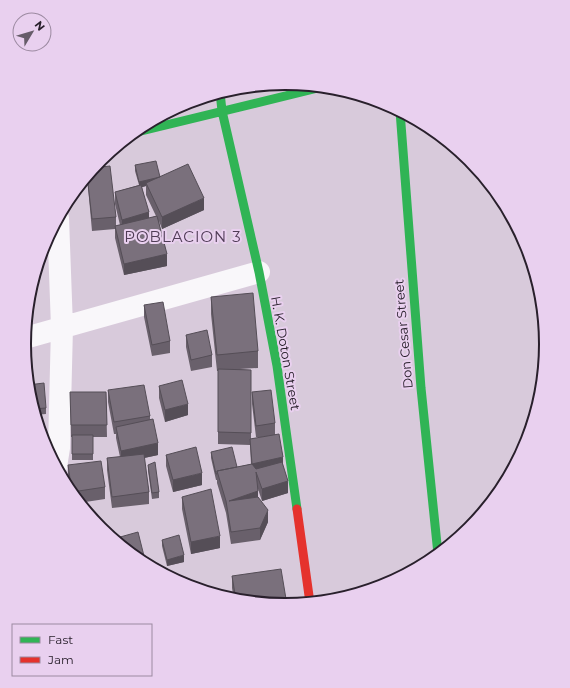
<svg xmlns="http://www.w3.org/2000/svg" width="570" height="688" font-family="Montserrat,sans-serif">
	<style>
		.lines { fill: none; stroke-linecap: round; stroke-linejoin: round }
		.street { stroke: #f9f7fa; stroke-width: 22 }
		.fast { stroke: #30b455; stroke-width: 9 }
		.jam { stroke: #e5322d; stroke-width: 9 }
		.wall { fill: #69606b; fill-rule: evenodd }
		.shaded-wall { fill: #554e57 }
		.building { fill: #7a707c; stroke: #554e57 }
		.labels { text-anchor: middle; stroke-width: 4; stroke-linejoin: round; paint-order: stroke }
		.street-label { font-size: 13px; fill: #29202c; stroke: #e9d0ef }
		.quarter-label { font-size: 15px; letter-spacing: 1px; fill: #503c56; stroke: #e9d0ef }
		.rim { fill: none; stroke: #29202c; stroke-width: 2 }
	</style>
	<rect width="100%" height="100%" fill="#d8cadb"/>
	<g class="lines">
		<path class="street" d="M25 338 259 272
			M56 467 59 448 62 327 58 218"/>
		<path class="fast" d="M220 92 222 111 259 272 277 366 297 509
			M400 111 421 388 438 554
			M133 133 322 87"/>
		<path class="jam" d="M297 509 310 603"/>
	</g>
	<path class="wall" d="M135 165 160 177 204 210 162 229 159 221 167 266 124 275 115 238V229L92 231 87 176 93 168 116 217V226L120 225 115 204V192L139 185 135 171ZM146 186V195L156 216 149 218 142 187Z
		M211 297 258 351V368L240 369 251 370V439L262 437H256L252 404V392L275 423V434L283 465 288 493 262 501 258 489V497L268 522 260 540 231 544 226 513 217 483V480H216L211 458V452L237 467 251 464 250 445 218 444V371H217L211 314Z
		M144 305 170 341V353L152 356 144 317Z
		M186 335 212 355V367L191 371 186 347Z
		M159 386 188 415 165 422 159 398Z
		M108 390 150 416V420L158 455 144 458 149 492V504L112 508 107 470V458L120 457 116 438V434H114L108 402Z
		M70 392H106L107 437H93V460H72V437H71Z
		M29 395 46 408V414L35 415Z
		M166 455 202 485 173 492 166 466Z
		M68 465 105 487V499L79 503 70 491 68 477Z
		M148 465 159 492V498L152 499 148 471Z
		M182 497 220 548 191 554 182 509Z
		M162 540 184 562 167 566 162 546Z
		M232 576 285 605 234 600 232 588Z"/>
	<path class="shaded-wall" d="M160 177 146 183V186L139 188V182Z
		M204 198V210L162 229V217Z
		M149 212V224L122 231V220Z
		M167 254V266L124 275V264Z
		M188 404V415L165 422V410Z
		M158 443V455L121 463V451Z
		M283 457V469L256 475 252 464Z
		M202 473V485L173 492V480Z
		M288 481V493L262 501V489Z
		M258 491V503L229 501Z
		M268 510V522L260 540V528Z
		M220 536V548L191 554V542Z
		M184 555V562L167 566V560Z
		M144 556V563L140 561 136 558Z"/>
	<path class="building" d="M156 161 160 177 139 182 135 165Z
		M188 164 204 198 162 217 146 183Z
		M110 166 116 217 92 219 87 175 93 168Z
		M141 185 149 212 122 220 115 192Z
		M157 216 167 254 124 264 115 226Z
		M253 293 258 351 217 355 211 297Z
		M163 302 170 341 152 345 144 305Z
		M207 330 212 355 191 360 186 335Z
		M218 369 251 370V433L218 432Z
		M182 380 188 404 165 410 159 386Z
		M44 383 46 408 33 409 29 395 28 385Z
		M144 385 150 416 114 422 108 390Z
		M271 390 275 423 256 426 252 392Z
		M70 392H106L107 425H71Z
		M153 419 158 443 121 451 116 427Z
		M279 434 283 457 252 464 250 439Z
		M72 435H93V454H72Z
		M196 447 202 473 173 480 166 455Z
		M232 447 237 467 217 471V474H216L211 452Z
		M144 454 149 492 112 497 107 458Z
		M101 461 105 487 72 492 68 465Z
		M155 462 159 492 152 493 148 465Z
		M282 462 288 481 262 489 256 472 258 491 229 501 258 497 268 510 260 528 231 532 226 501 217 471 252 464 256 469Z
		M211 489 220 536 191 542 182 497Z
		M138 532 144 556 136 558 113 539Z
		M179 535 184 555 167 560 162 540Z
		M281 569 287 605 236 600 232 576Z"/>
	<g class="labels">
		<g class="street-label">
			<text transform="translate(403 334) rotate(-95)" y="5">Don Cesar Street</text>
			<text transform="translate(286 353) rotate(80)" y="5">H. K. Doton Street</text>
		</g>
		<g class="quarter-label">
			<text x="183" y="242">POBLACION 3</text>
		</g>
	</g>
	<path d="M0 0H570V688H0ZM31 344a254 254 0 1 1 508 0a254 254 0 1 1-508 0Z" fill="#e9d0ef" fill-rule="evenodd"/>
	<path class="rim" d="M31 344a254 254 0 1 1 508 0a254 254 0 1 1-508 0Z"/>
	<rect x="12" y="624" width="140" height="52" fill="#e9d0ef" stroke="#9c8aa1"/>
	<rect x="20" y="637" width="20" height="6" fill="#30b455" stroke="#9c8aa1"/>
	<text x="48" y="644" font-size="12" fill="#29202c">Fast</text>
	<rect x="20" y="657" width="20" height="6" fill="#e5322d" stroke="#9c8aa1"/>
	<text x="48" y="664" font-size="12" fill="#29202c">Jam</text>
	<g transform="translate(32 32) rotate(52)"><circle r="19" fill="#e9d0ef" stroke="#9c8aa1"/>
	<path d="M0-3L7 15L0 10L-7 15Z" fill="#665c69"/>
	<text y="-6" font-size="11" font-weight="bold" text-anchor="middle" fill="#29202c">N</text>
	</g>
</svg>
